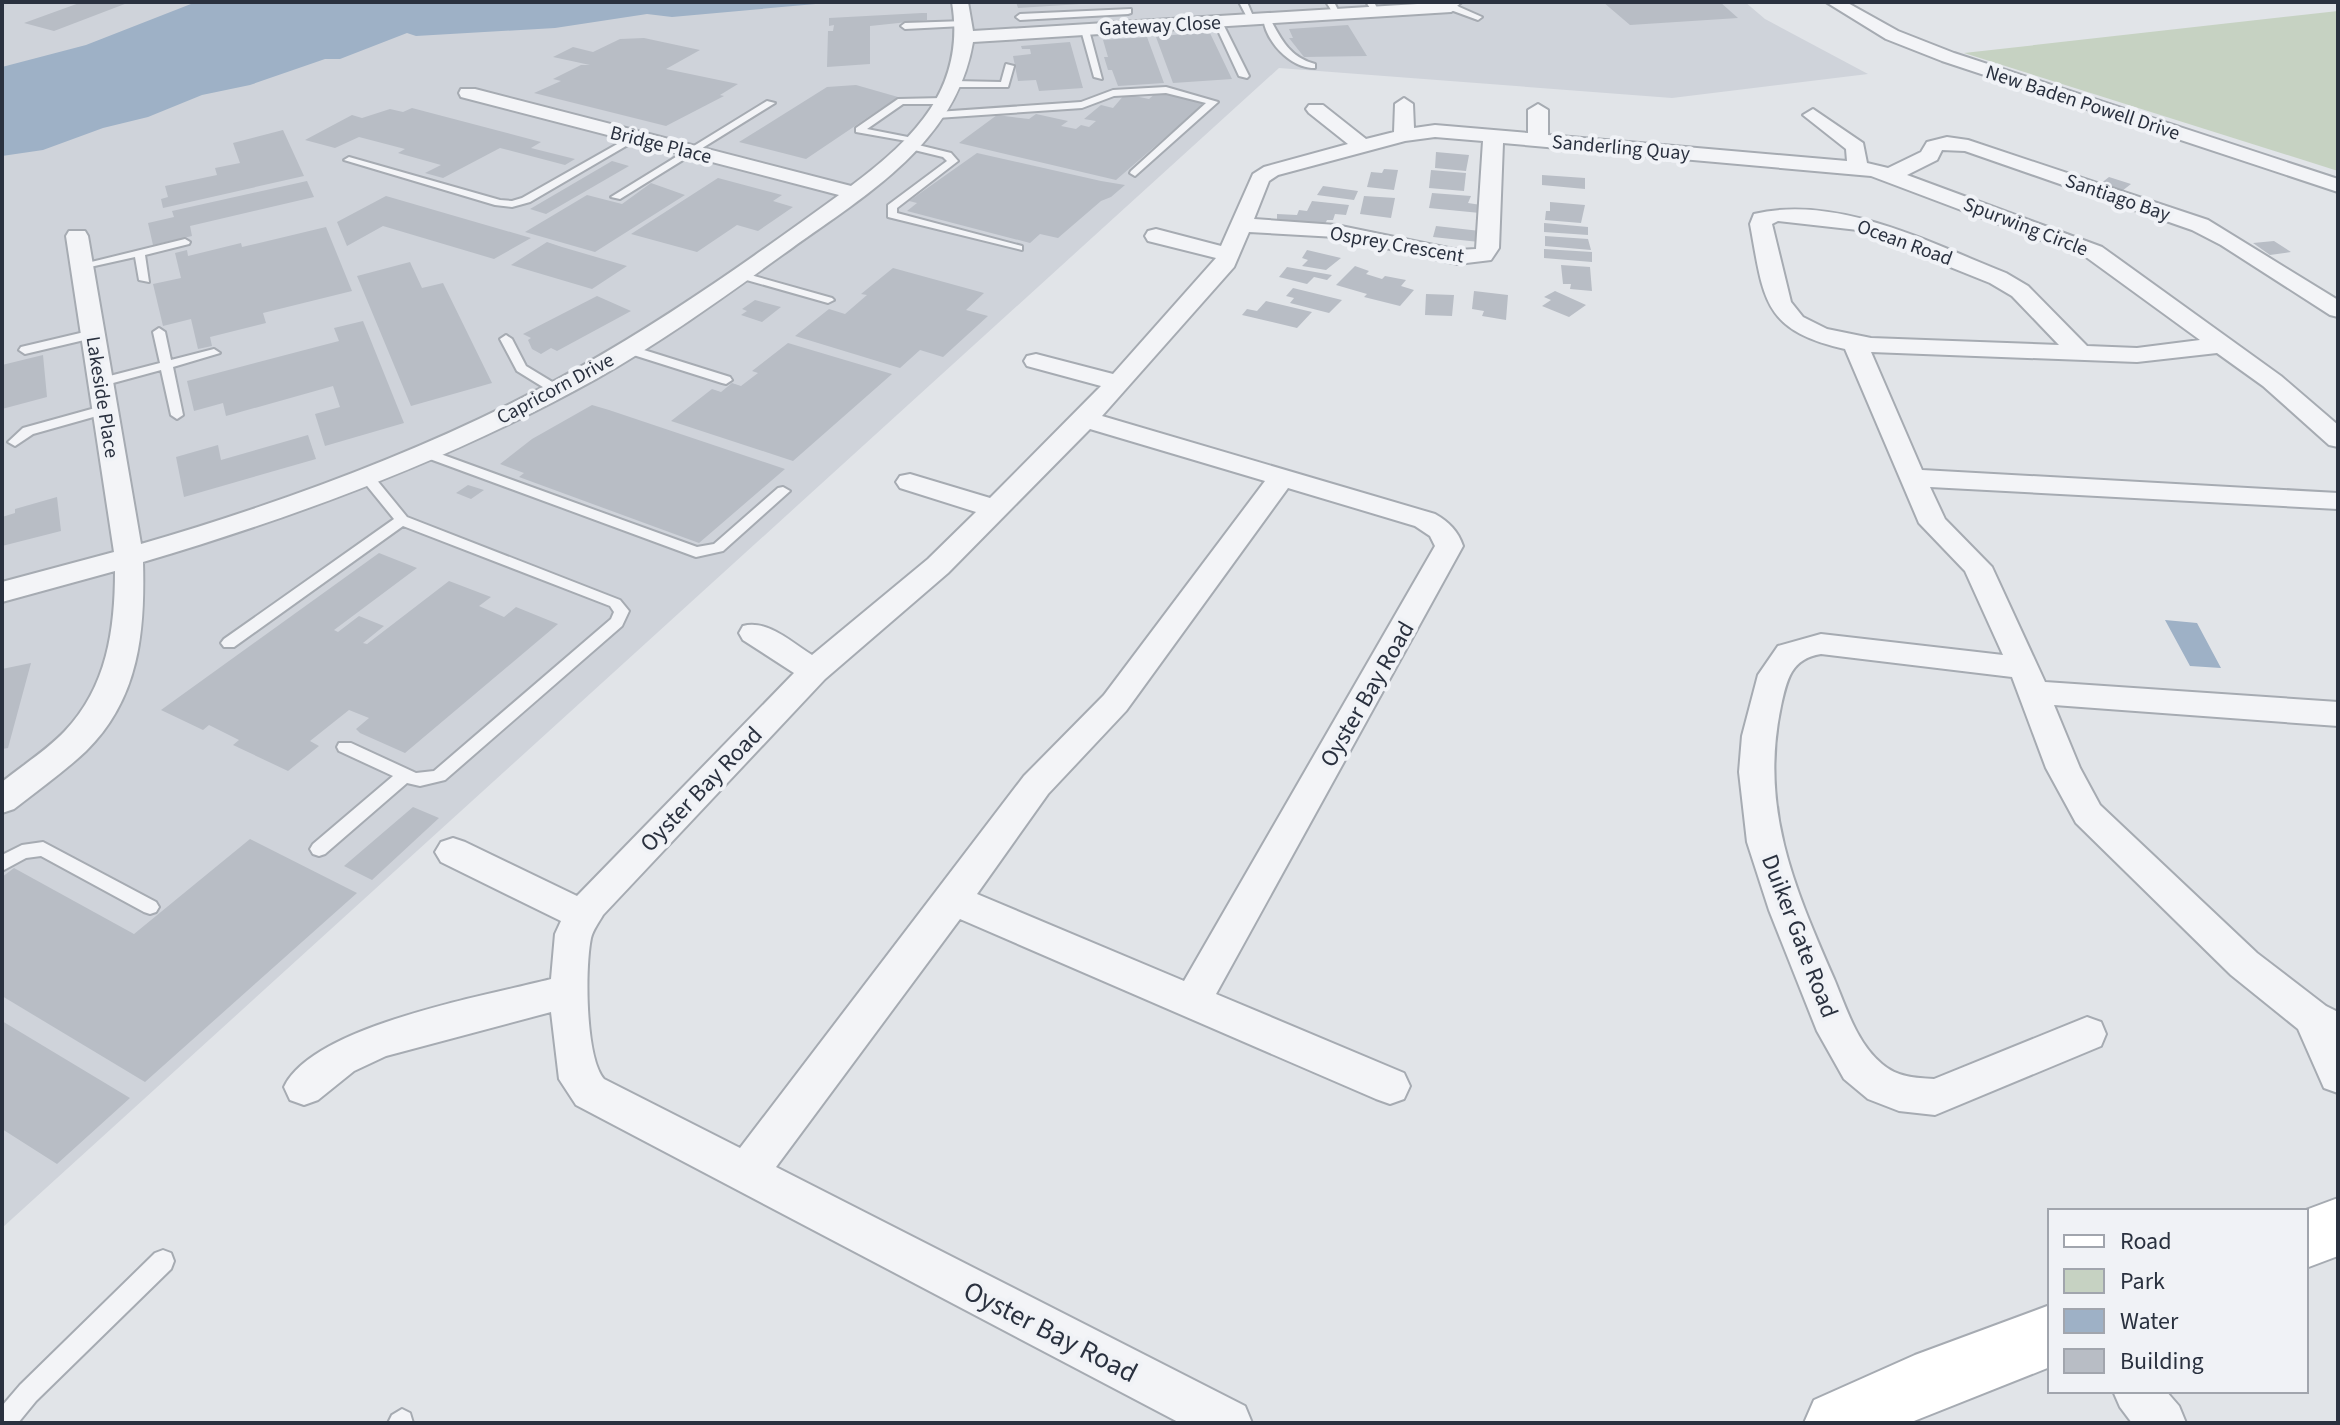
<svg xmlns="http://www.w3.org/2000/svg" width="2340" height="1425" font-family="'Source Sans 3',sans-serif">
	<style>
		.built { fill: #cfd3da }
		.green { fill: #c6d2c2 }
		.water { fill: #9eb1c6 }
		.building { fill: #b8bdc5 }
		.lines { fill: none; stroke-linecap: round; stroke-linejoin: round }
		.lane-casing { stroke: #a6abb2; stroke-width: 4 }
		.street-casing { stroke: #a6abb2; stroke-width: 4 }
		.secondary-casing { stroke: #a6abb2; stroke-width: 4 }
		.lane { fill: #f3f4f7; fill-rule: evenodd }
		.street { fill: #f3f4f7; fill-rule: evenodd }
		.secondary { fill: #fff; fill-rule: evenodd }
		.labels { text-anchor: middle; stroke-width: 8; stroke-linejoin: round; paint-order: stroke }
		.far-street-label { font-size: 20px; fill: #2a313f; stroke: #f0f2f6 }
		.street-label { font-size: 24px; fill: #2a313f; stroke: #f0f2f6 }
		.near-street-label { font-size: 28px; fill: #2a313f; stroke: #f0f2f6 }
	</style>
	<rect width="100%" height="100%" fill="#e1e4e8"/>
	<path class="built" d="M2 2H1745L1765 19 1868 74 1672 98 1279 68 2 1228Z"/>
	<path class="green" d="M2338 11V171L1964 53Z"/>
	<path class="water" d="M196 2H838L672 17 647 14 555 28 416 36 407 33 340 59H325L250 85 202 95 148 117 103 128 43 150 2 156V67L86 45Z
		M2165 620 2197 623 2221 668 2190 666Z"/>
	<path class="building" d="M82 2H130L54 31 24 23Z
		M1016 2H1081V4L1018 8Z
		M1603 2H1720L1738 18 1630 25Z
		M922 13H927V20L870 26V64L827 67 828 31H833L834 25 829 26V18Z
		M1348 25 1367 56 1304 57 1289 38H1293L1289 29Z
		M1209 31 1232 79 1173 83 1156 37Z
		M1147 37 1164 83 1118 86 1112 70H1108L1104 57H1108L1103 40Z
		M644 38 700 50 666 69 738 84 720 95 724 96 666 126 534 93 561 81 553 79 581 65H590L553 57 573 47 593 52 620 39Z
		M1070 42 1083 88 1039 91 1036 80 1018 81 1013 56 1031 54 1030 49H1022L1021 46Z
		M856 85 898 97 806 159 739 142 827 87Z
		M1157 92 1205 103 1116 180 959 143 997 115 1029 119 1036 114 1068 121 1061 126 1076 129 1081 125 1089 127 1096 121 1084 119 1101 105 1113 108 1125 94 1149 99Z
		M412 108 541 142 531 148 575 159 565 165 500 148 443 178 425 173 441 165 398 153 405 149 359 137 335 148 305 140 352 115 362 118 390 109 403 112Z
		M283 130 304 176 163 208 161 199 168 197 165 186 217 175 215 168 240 163 233 143Z
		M1436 152 1469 155 1466 171 1435 168Z
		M977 153 1101 181 1125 185 1111 197 1101 201 1058 238 1040 234 1030 243 907 211 917 203 909 201Z
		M612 161 629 166 546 214 530 209Z
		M1384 169 1398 170 1394 190 1367 187 1371 172 1382 173Z
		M1431 170 1466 173 1464 191 1429 188Z
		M1542 175 1585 178V189L1542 185Z
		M2109 177 2131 184 2122 191 2100 184Z
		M718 178 782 195 773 201 793 207 758 231 737 225 697 252 631 234Z
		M307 181 314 197 190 226 192 236 153 245 148 223 174 217 172 211Z
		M651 183 685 195 595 252 525 232 587 195 622 204Z
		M1323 186 1358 191 1354 200 1317 195Z
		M1432 193 1471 196 1468 203 1481 205 1480 213 1429 208Z
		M386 196 531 238 494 259 383 226 347 246 337 222Z
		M1364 196 1395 198 1391 218 1360 214Z
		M1312 201 1349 205 1346 215 1335 214 1333 220H1327L1325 224 1277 220V214L1297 215 1299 210 1307 211Z
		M1550 202 1585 205 1581 223 1545 220 1546 211H1550Z
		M1544 223 1588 227V235L1544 232Z
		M1436 226 1480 231 1479 242 1433 237Z
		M326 227 352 291 263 313 266 323 210 337 212 346 198 349 191 319 163 326 153 284 181 278 175 253 187 250 188 256 241 243 242 247Z
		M1545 236 1588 239 1591 250 1545 246Z
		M2274 241 2291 252 2270 255 2253 243Z
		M547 242 562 247 627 266 592 289 511 265Z
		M1544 249 1592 252V262L1544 258Z
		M1307 250 1341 258 1326 270 1302 266 1308 260 1302 258Z
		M410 262 422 288 443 283 492 383 411 406 357 276Z
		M1561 265 1590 267 1592 291 1570 289 1571 284H1563Z
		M1355 266 1369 271 1366 274 1382 279 1385 276 1406 280 1401 286 1414 290 1400 306 1364 297 1367 294 1336 285Z
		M1287 267 1332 275 1327 280 1314 277 1307 284 1279 277Z
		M893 268 984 293 966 310 988 316 943 357 920 350 900 368 795 336 829 309 845 314 867 295 861 294Z
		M1293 288 1342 300 1329 313 1290 303 1294 298 1286 296Z
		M1474 291 1508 295 1506 320 1482 316 1484 311 1472 309Z
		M1555 291 1586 305 1569 317 1542 306 1551 300 1544 297Z
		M1426 294 1454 295 1452 316 1425 315Z
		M597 296 631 311 557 351 551 348 541 354 532 349 528 340 531 338 523 334Z
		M755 300 781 307 762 322 741 315 747 311 742 309Z
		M1266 301 1312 312 1297 328 1242 315 1247 309 1257 311Z
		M363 321 404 423 325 446 315 414 340 407 333 386 226 416 223 403 194 411 187 381 339 341 334 328Z
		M788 343 892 374 793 461 671 421 712 389 721 392 732 383 741 386 758 373 752 371Z
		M43 355 47 397 2 409V365Z
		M592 405 609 410 785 469 699 543 519 477 524 473 500 464 532 439Z
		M308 435 316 459 184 497 176 457 218 445 221 460Z
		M468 485 484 490 471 499 456 493Z
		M57 497 61 531 2 546V517L15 513V509Z
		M379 553 417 568 334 630 338 632 359 616 384 626 363 643 367 644 449 581 491 597 479 606 504 617 516 607 558 624 405 753 360 733 356 729 369 718 349 710 310 741 319 746 288 771 233 745 239 740 209 725 203 730 161 710Z
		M31 663 8 748 2 749V669Z
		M413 807 439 818 372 880 344 866Z
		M250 839 357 893 145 1082 2 996V877L14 868 134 934Z
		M2 1021 130 1098 57 1164 2 1129Z"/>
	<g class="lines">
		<defs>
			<path id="lane" d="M1239 2H1247L1255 21H1249Z
				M1326 2H1334L1341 16H1335Z
				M1366 2H1374L1380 14H1374Z
				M1453 2H1462L1457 6 1482 17 1478 20 1448 9 1447 7Z
				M1131 9V13L1128 14 1020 20 1016 17 1020 14Z
				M1263 17H1269C1281 39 1289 57 1315 64V68C1290 68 1265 41 1263 17Z
				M1218 19 1222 22 1249 76 1247 78 1239 76 1214 22Z
				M966 21 967 23 963 26 905 29 901 26 905 23Z
				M1085 27 1089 30 1102 79 1094 77 1081 30Z
				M1006 64 1014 66 1008 87H954L949 84 954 81 1001 82Z
				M1166 87 1218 102 1135 176 1130 173 1131 171 1206 103 1166 93 1114 96 1082 108 937 118 932 115 937 112 1081 102 1113 90Z
				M898 99 944 98 949 101 944 104H903L867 129 918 139V143L856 132V128Z
				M767 101 775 103 620 199 611 197Z
				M635 134 638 135V139L530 202 512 207 495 205 344 160 349 157 500 200 512 201 522 198Z
				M910 143 951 153 958 161 897 208V213L1022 246V250L888 217V205L947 161 943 157 906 148V144Z
				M185 239 190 242 189 244 145 255 149 282 139 280 135 257 81 269 75 266Z
				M740 272 832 298 834 300 828 303 736 277V273Z
				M159 328 165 332 171 360 214 349 220 353 173 367 183 415 177 419 171 415 161 370 102 386 96 382 98 379 160 363 153 332Z
				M93 330 97 331V337L25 354 19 350 21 347Z
				M506 335 512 339 526 366 559 386V392H551L517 371 500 339Z
				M628 345 730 377 732 380 726 384 722 383 624 352V346Z
				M106 405 112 409 111 412 33 434 15 446 8 442 23 428Z
				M424 448 697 547 714 544 778 488 783 487 790 491 723 551 696 557 419 455V449Z
				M366 472 371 473 407 517 620 600 629 611 622 626 445 780 420 786 407 783 325 854 319 856 313 854 310 849 313 844 393 776 339 751 337 747 339 743H351L416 773 434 771 611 619 614 612 610 606 403 526 234 647H224L221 643 224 639 394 519 359 476Z
				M43 842 156 902 159 907 156 912 150 914 144 912 41 856 26 858 2 871V855L22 845Z
				M163 1250 171 1253 174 1261 171 1269 36 1401 18 1423H2V1406L20 1385 155 1253Z
				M402 1409 410 1413 413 1423H388L392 1415Z"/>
			<path id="street" d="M952 2H968L973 31 1450 2 1459 7 1451 12 973 42C956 142 869 193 792 248 728 294 665 340 596 379 454 458 299 516 143 562 145 632 139 699 86 751 64 772 38 790 14 809L2 813V782C23 765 47 750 65 731 107 687 115 629 115 571L2 602V582L114 552 66 236 69 231H85L88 236 141 544C292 500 443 444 580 367 671 316 755 256 839 195L461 97 459 93 461 89H475L851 186C915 138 966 88 952 2Z
				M1826 2H1846L1898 31 1954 53 2338 179V192L1942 61 1886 39Z
				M1404 98 1413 104 1414 128 1435 125 1528 133V110L1538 104 1548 110V135L1847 161 1846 149 1803 115 1813 109 1863 143 1867 163 1888 168 1921 152 1927 142 1947 137 1968 140 2208 220 2338 300V317L2330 315 2221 245 2192 230 1965 151 1942 150 1937 160 1907 175 2102 247 2281 376 2338 425V447L2329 445 2263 386 2217 353 2137 362 1871 352 1922 470 2338 493V509L1930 487 1945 519 1992 567 2045 682 2338 702V726L2054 705 2080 768 2100 805 2257 953 2326 1006 2338 1012V1093L2324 1088 2298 1029 2231 975 2076 823 2046 768 2012 677 1821 654C1791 659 1787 679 1781 706 1759 809 1795 889 1835 981 1847 1010 1857 1043 1882 1064 1897 1077 1915 1078 1934 1079L2087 1017 2101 1022 2106 1034 2101 1046 1935 1115 1899 1111 1868 1099 1844 1079 1817 1031 1769 910 1747 842 1739 772 1742 736 1758 675 1778 646 1821 634 2003 655 1965 571 1919 523 1845 349C1762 330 1764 299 1750 224L1754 214C1837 194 1930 243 2006 273L2028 286 2087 346 2137 348 2200 340 2086 257 1871 176 1503 143 1499 248 1491 260 1458 264 1336 237 1249 232 1234 267 1102 416 1435 514C1449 522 1458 531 1463 546L1216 994 1404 1073 1410 1086 1404 1099 1390 1104 1376 1099 960 919 776 1167 1245 1406 1252 1423H1180L576 1105 559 1079 551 1012 386 1056 354 1071 318 1100 304 1105 290 1100 284 1087C313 1025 487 996 551 979L555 934 561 921 441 862 435 852 441 842 453 838 465 842 577 896 794 673 743 640 739 633 743 626C767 619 792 643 812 655L928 559 976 512 900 488 896 482 900 476 910 474 990 498 1101 386 1027 366 1024 361 1027 356 1036 354 1113 374 1216 258 1148 241 1145 236 1148 231 1156 229 1221 246 1253 174 1264 167 1348 144 1309 113 1306 109 1309 105H1323L1366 139 1394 132 1395 104ZM1435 137 1483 141 1476 249 1458 250 1336 225 1254 219 1269 181 1278 175 1405 141ZM1778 221 1858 230 1990 283 2012 296 2059 345 1871 338 1827 329 1803 317 1791 302 1772 224ZM1090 429 1265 481 1104 695 1024 776 740 1148 604 1079C585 1057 585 967 591 938 593 930 599 922 603 915L825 679 948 573ZM1288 488 1415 526 1430 536 1435 546 1184 981 977 894 1048 794 1126 711Z
				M2113 1391H2166L2179 1406 2186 1423H2132L2120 1407Z"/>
			<path id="secondary" d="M2338 1198V1256L2306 1268V1211H2303Z
				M2050 1305V1367L1909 1423H1804L1814 1400 1915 1355Z"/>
		</defs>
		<use href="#lane" class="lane-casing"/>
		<use href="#street" class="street-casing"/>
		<use href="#secondary" class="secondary-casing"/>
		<use href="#lane" class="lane"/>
		<use href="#street" class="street"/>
		<use href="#secondary" class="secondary"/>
	</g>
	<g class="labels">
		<g class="far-street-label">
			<text transform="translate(1160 25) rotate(-3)" y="7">Gateway Close</text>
			<text transform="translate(2083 102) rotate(18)" y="7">New Baden Powell Drive</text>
			<text transform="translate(661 144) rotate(14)" y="7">Bridge Place</text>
			<text transform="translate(1621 147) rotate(5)" y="7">Sanderling Quay</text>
			<text transform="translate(2118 197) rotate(19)" y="7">Santiago Bay</text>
			<text transform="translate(2026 226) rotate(21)" y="7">Spurwing Circle</text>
			<text transform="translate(1905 242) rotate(20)" y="7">Ocean Road</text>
			<text transform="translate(1397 244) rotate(10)" y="7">Osprey Crescent</text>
			<text transform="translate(555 388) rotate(-28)" y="7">Capricorn Drive</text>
			<text transform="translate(103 397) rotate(81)" y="7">Lakeside Place</text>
		</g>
		<g class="street-label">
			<text transform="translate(1367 694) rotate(-60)" y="8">Oyster Bay Road</text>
			<text transform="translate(701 789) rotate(-46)" y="8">Oyster Bay Road</text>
			<text transform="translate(1800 936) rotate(69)" y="8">Duiker Gate Road</text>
		</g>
		<g class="near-street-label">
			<text transform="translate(1051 1331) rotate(27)" y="10">Oyster Bay Road</text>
		</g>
	</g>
	<rect width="2340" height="1425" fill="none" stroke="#2a313f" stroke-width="8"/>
	<rect x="2048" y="1209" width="260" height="184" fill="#f0f2f6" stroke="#a1a5ad" stroke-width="2"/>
	<rect x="2064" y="1235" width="40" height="12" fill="#ffffff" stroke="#a1a5ad" stroke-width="2"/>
	<text x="2120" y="1249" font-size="24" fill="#2a313f">Road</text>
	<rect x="2064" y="1269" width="40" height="24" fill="#c6d2c2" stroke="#a1a5ad" stroke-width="2"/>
	<text x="2120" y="1289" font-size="24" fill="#2a313f">Park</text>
	<rect x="2064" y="1309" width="40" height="24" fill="#9eb1c6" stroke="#a1a5ad" stroke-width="2"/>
	<text x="2120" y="1329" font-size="24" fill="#2a313f">Water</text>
	<rect x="2064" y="1349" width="40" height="24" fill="#b8bdc5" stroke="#a1a5ad" stroke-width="2"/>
	<text x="2120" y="1369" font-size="24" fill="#2a313f">Building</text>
</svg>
